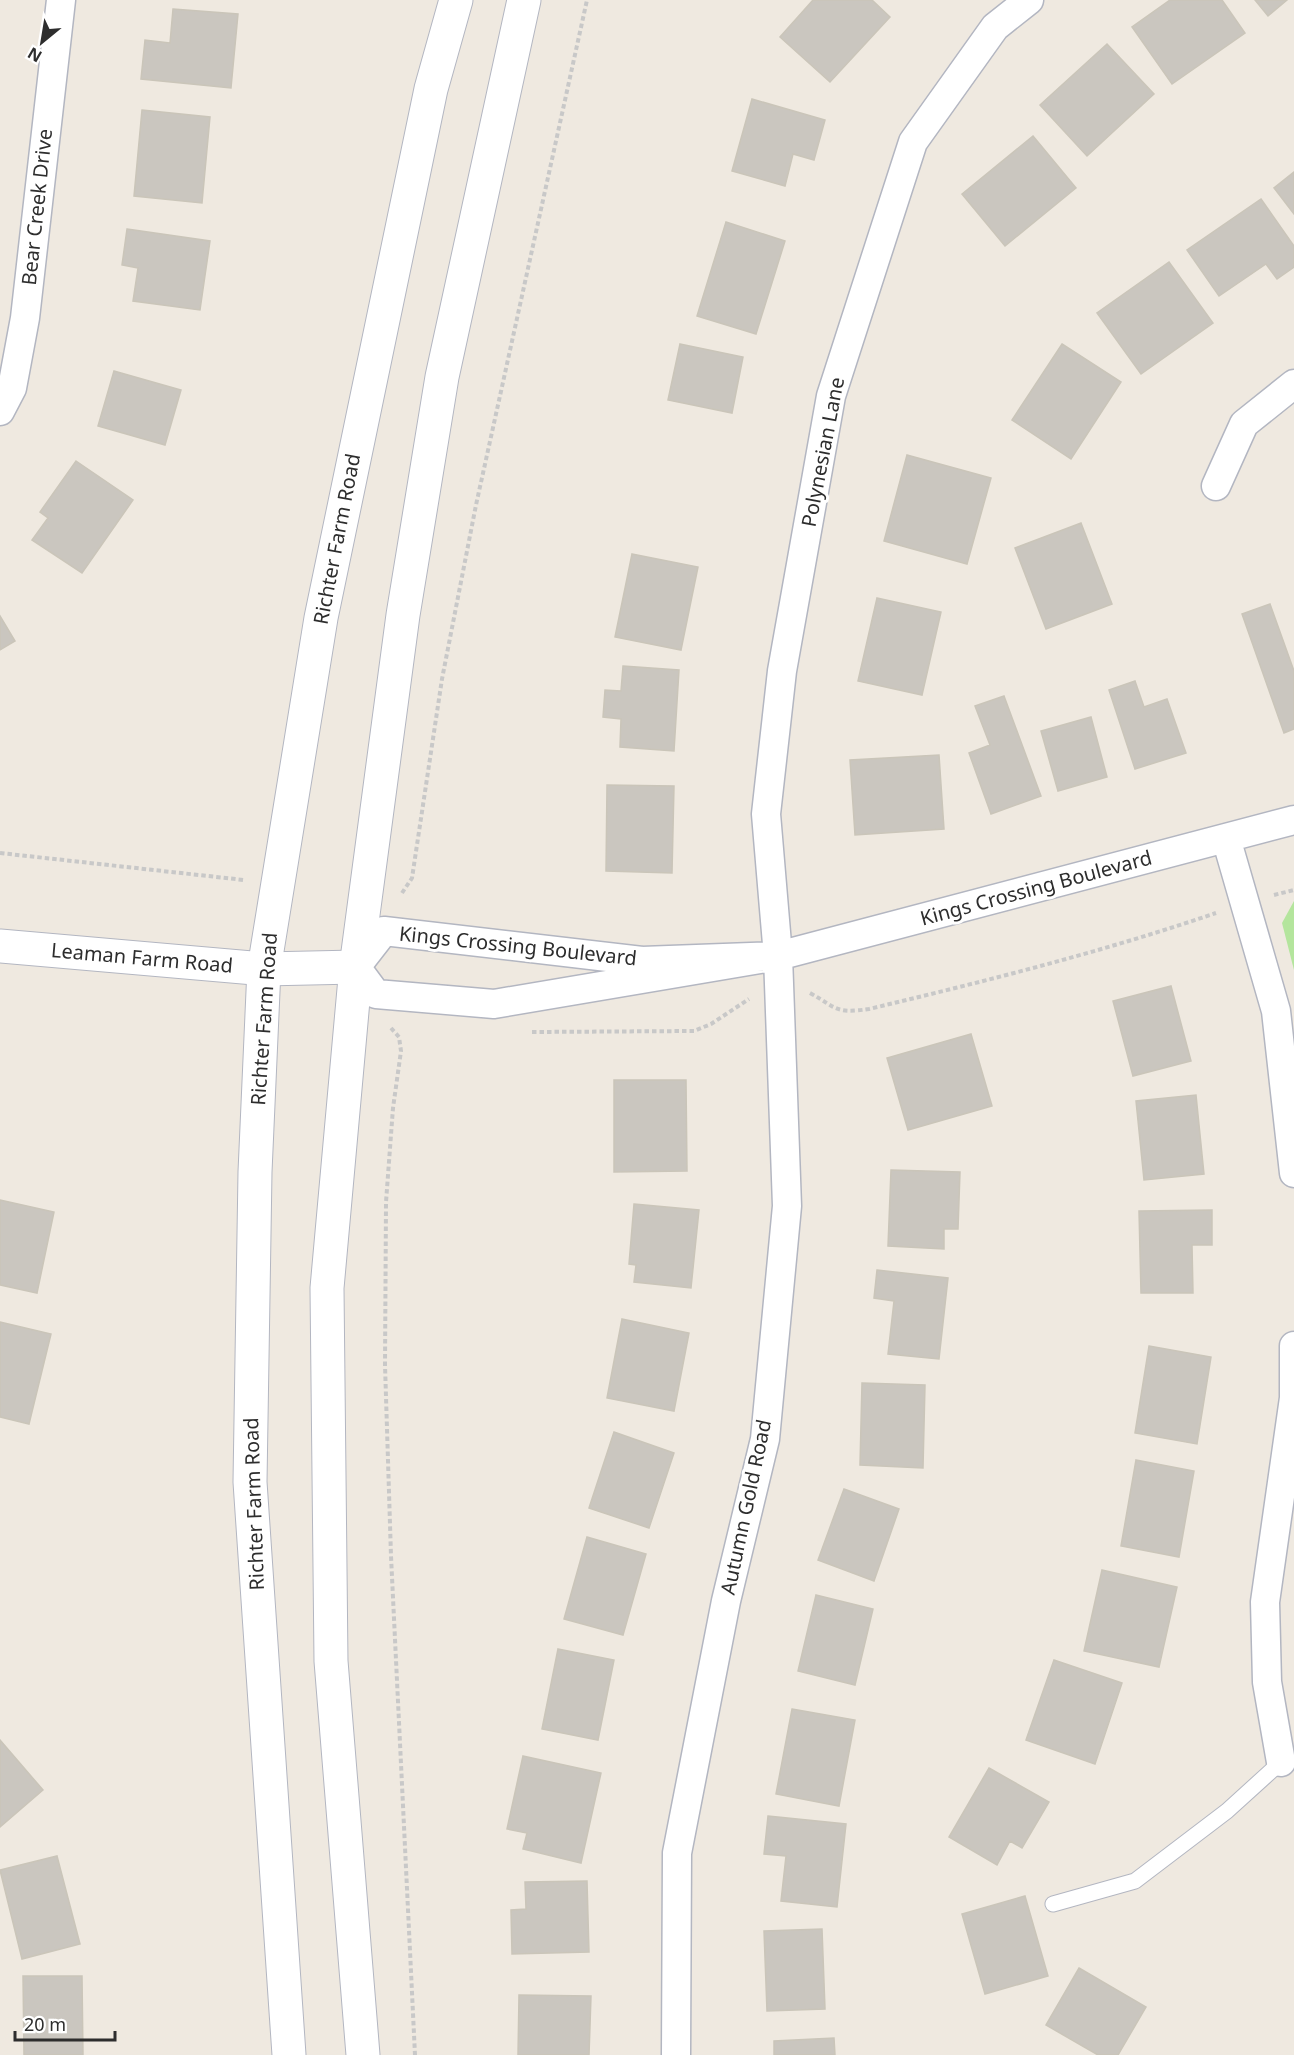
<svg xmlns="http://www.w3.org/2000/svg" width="1294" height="2055" font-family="'Noto Sans',sans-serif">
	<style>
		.green { fill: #b4e59d }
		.building { fill: #cac6bf; stroke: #cac5b9; stroke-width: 1.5 }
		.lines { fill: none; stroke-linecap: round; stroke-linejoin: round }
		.service-casing { stroke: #b3b6c1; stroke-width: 17 }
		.minor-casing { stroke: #b3b6c1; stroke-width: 31 }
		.tertiary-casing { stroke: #b3b6c1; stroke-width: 35 }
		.secondary-casing { stroke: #b3b6c1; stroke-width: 35 }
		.path { stroke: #c8c8c8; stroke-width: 4; stroke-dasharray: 4.5 3; stroke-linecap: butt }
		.service { stroke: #fff; stroke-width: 15 }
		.minor { stroke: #fff; stroke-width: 28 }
		.tertiary { stroke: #fff; stroke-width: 33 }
		.secondary { stroke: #fff; stroke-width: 33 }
		.labels { text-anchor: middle; stroke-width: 6; stroke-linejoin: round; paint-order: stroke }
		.street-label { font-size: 20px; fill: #2d2d2d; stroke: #fff }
	</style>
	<rect width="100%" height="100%" fill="#efe9e0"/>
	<path class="green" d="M1294 901V970L1282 923Z"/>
	<path class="building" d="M813 0H872L890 17 830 82 780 37Z
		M1170 0H1222L1245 33 1172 84 1132 27Z
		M1255 0H1287L1268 16Z
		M173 9 238 14 231 88 141 79 145 40 170 43Z
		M1107 44 1154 94 1087 156 1040 105Z
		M752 99 825 120 814 160 793 154 785 186 732 171Z
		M142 110 210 117 202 203 134 196Z
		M1033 136 1076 188 1005 246 962 194Z
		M1294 172V214L1274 188Z
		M1261 199 1294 246V267L1277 279 1266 264 1219 296 1187 250Z
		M726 222 785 241 756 334 697 316Z
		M127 229 210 241 200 310 133 301 138 268 122 265Z
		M1169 262 1213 323 1141 374 1097 313Z
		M680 344 743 357 732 413 668 400Z
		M1062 344 1121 382 1071 459 1012 420Z
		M114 371 181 390 165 445 98 426Z
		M907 455 991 478 967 564 884 541Z
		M76 461 133 500 82 573 32 540 48 518 40 512Z
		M1081 523 1112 604 1046 629 1015 548Z
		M632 554 698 567 681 650 615 637Z
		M877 598 941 612 922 695 858 681Z
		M1270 604 1294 671V729L1284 733 1242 614Z
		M0 616 15 641 0 650Z
		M623 666 679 670 674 751 620 747 621 719 603 717 605 690 621 691Z
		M1135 681 1144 707 1167 699 1186 753 1135 769 1109 690Z
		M1004 696 1041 796 991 814 969 753 990 745 975 706Z
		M1091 717 1107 777 1058 791 1041 731Z
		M939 755 944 829 855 835 850 760Z
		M607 785 674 786 672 873 606 871Z
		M1171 986 1191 1061 1133 1076 1113 1001Z
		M971 1034 992 1106 908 1130 887 1058Z
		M614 1080H686L687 1171 614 1172Z
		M1196 1095 1204 1174 1144 1180 1136 1101Z
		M891 1170 960 1172 958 1229H944V1249L888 1246Z
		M0 1200 54 1212 37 1293 0 1285Z
		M634 1204 699 1210 691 1288 634 1282 636 1265 629 1264Z
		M1212 1210V1245H1192L1193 1293H1141L1139 1211Z
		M877 1270 948 1278 939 1359 888 1354 894 1301 874 1298Z
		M622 1319 689 1333 674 1411 607 1398Z
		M0 1322 51 1334 29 1424 0 1417Z
		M1149 1346 1211 1357 1197 1444 1135 1433Z
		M862 1383 925 1385 923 1468 860 1465Z
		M614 1432 674 1453 649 1528 589 1508Z
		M1136 1460 1194 1471 1179 1557 1121 1546Z
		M844 1489 899 1509 874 1581 818 1560Z
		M587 1537 646 1554 623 1635 564 1619Z
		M1102 1570 1177 1587 1159 1667 1084 1651Z
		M816 1595 873 1609 855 1685 798 1671Z
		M558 1649 614 1660 598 1740 542 1729Z
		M1054 1660 1122 1683 1095 1764 1026 1740Z
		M792 1709 855 1720 839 1806 776 1794Z
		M0 1740 43 1790 0 1827Z
		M523 1756 601 1773 581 1863 523 1849 527 1833 507 1829Z
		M989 1768 1049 1802 1022 1848 1010 1841 997 1865 949 1837Z
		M768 1816 846 1824 837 1907 781 1901 786 1856 764 1854Z
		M57 1856 80 1944 22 1959 0 1870Z
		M587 1881 589 1952 512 1954 511 1910 526 1909 525 1882Z
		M1025 1896 1048 1976 985 1994 962 1914Z
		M822 1929 825 2009 767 2011 764 1931Z
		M1079 1968 1146 2007 1118 2055H1098L1046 2025Z
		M23 1976H82L83 2055H24Z
		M519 1995 591 1996 589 2055H518Z
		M834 2038 835 2055H774V2041Z"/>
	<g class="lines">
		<defs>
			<path id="service" d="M1053 1904 1135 1881 1227 1811 1281 1762"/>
			<path id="minor" d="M0 411 12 388 25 318 61 0
				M1216 486 1244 424 1294 384
				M1226 838 1276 1011 1294 1173
				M778 956 642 961 384 931 356 967 376 994 494 1004 778 956 1294 820
				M1281 1762 1267 1682 1265 1602 1294 1398V1346
				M676 2055 677 1853 726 1601 765 1439 787 1206 778 956 766 814 782 671 831 396 913 142 995 27 1029 0"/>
			<path id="tertiary" d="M0 946 264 969 356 967"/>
			<path id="secondary" d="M289 2055 250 1482 255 1172 264 969 321 618 431 89 456 0
				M363 2055 331 1661 327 1288 356 967 403 615 442 377 524 0"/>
		</defs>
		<use href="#service" class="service-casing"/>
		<use href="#minor" class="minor-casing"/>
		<use href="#tertiary" class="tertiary-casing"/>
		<use href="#secondary" class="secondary-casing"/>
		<path class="path" d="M0 853 244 880
			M402 893 412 878 442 679 476 505 587 0
			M1274 895 1294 890
			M810 993C837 1008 835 1014 869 1009 986 981 1102 952 1216 913
			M391 1028 399 1037 401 1051 393 1108 386 1202 385 1365 391 1556 415 2055
			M532 1032 694 1031 711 1024 749 999"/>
		<use href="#service" class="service"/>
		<use href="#minor" class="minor"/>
		<use href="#tertiary" class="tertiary"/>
		<use href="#secondary" class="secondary"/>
	</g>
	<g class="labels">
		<g class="street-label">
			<text transform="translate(37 207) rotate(-84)" y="7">Bear Creek Drive</text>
			<text transform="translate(823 452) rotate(-79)" y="7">Polynesian Lane</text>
			<text transform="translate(337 539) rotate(-79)" y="7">Richter Farm Road</text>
			<text transform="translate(1036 888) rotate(-15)" y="7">Kings Crossing Boulevard</text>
			<text transform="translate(518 946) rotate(6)" y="7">Kings Crossing Boulevard</text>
			<text transform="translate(142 958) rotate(5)" y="7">Leaman Farm Road</text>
			<text transform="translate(264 1019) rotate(-86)" y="7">Richter Farm Road</text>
			<text transform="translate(254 1504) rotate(-92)" y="7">Richter Farm Road</text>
			<text transform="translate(746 1507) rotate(-78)" y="7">Autumn Gold Road</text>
		</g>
	</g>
	<g transform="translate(42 42) rotate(210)" stroke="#ffffff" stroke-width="4.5" paint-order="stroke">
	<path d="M0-4.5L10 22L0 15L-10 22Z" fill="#2d2d2d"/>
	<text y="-9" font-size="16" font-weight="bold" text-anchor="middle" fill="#2d2d2d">N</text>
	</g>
	<path d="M15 2031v9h100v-9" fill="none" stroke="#2d2d2d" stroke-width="3"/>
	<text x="24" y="2031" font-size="18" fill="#2d2d2d" stroke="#ffffff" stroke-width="4.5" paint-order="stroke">20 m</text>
</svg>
